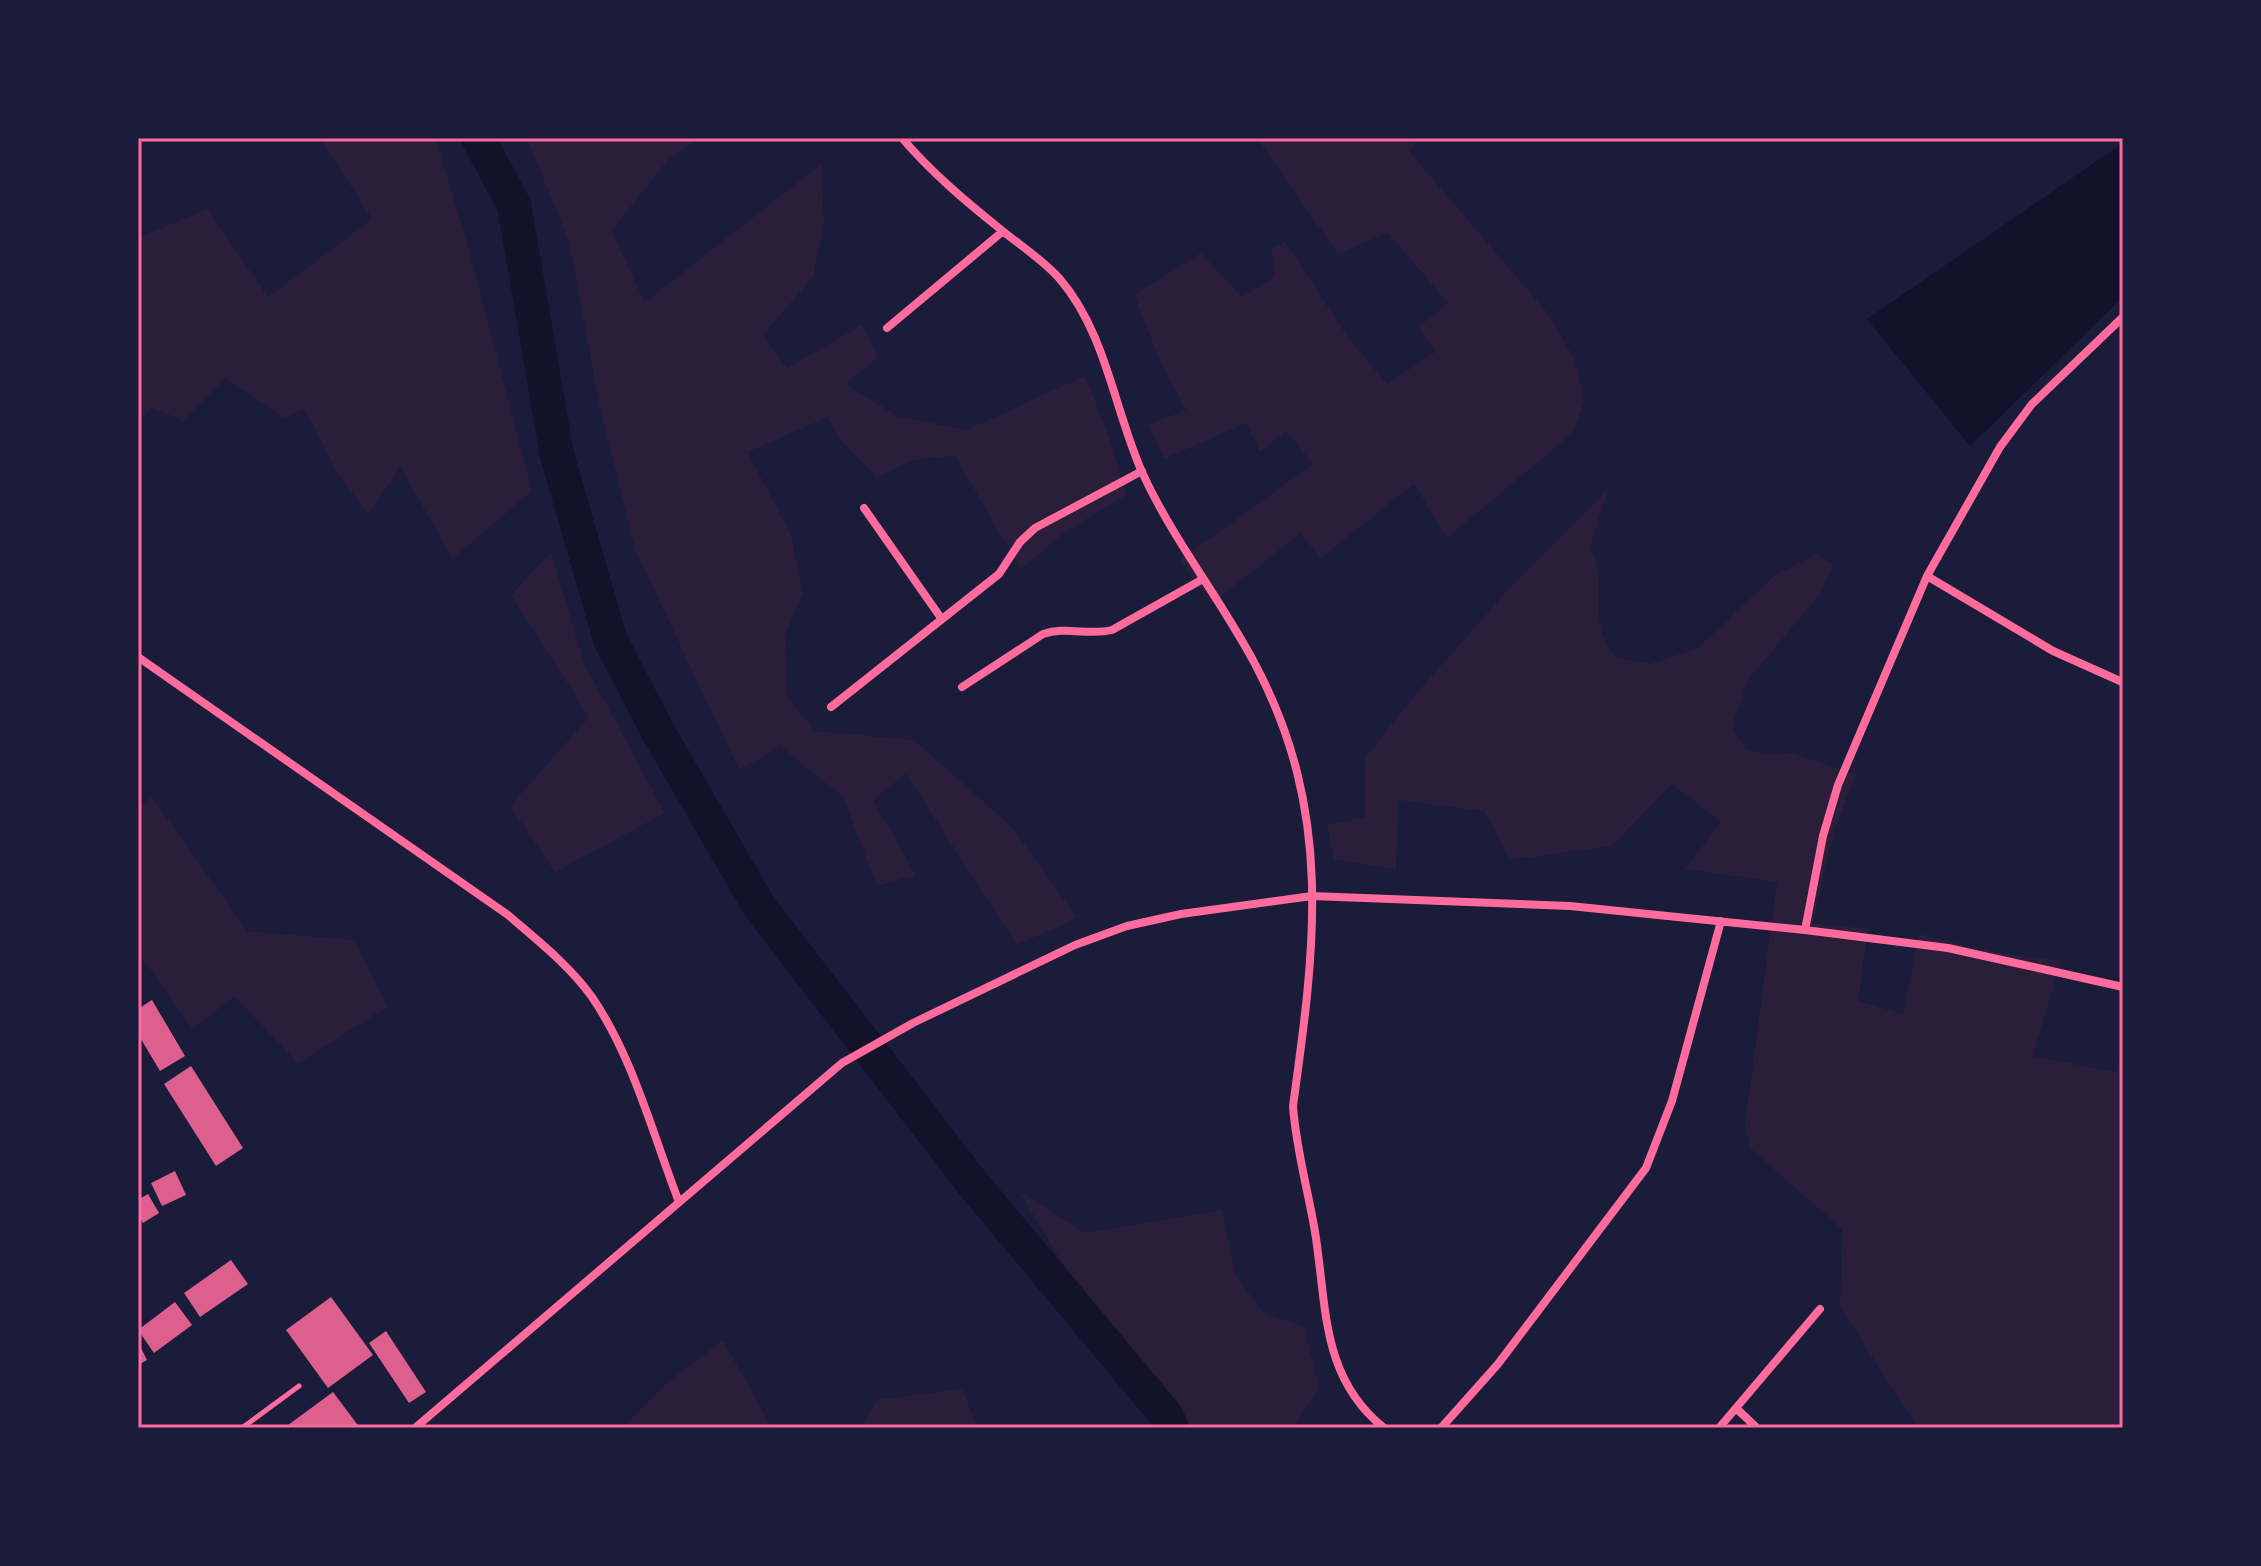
<svg xmlns="http://www.w3.org/2000/svg" width="2261" height="1566" font-family="'DejaVu Sans',sans-serif">
	<style>
		.green { fill: #2a1e3b }
		.water { fill: #12122b }
		.lines { fill: none; stroke-linecap: round; stroke-linejoin: round }
		.river { stroke: #12122b; stroke-width: 34 }
		.building { fill: #dd5f8e }
		.service { stroke: #ff6b9d; stroke-width: 5 }
		.minor { stroke: #ff6b9d; stroke-width: 8 }
		.neatline { fill: none; stroke: #ff6b9d; stroke-width: 3 }
	</style>
	<rect width="100%" height="100%" fill="#1b1b3a"/>
	<path class="green" d="M326 138H435L466 238 532 491 452 559 401 467 368 515 337 472 305 409 284 418 226 378 183 421 152 407 138 423V238L207 209 268 297 372 219 325 146Z
		M527 138H699L667 161 611 231 645 302 821 164 824 225 813 277 763 335 787 368 862 325 878 357 846 384 897 416 966 430 1085 376 1111 442 1126 495 1067 531 1021 569 954 455 911 461 876 477 841 440 828 417 748 452 791 536 803 593 786 634 787 697 815 731 914 740 1012 827 1077 918 1017 945 906 774 873 800 916 875 877 886 843 797 781 747 739 770 635 549 599 403 569 242Z
		M1257 138H1421L1409 151 1546 311 1574 358 1585 401 1572 434 1447 538 1414 484 1321 558 1300 534 1211 604 1180 560 1313 464 1286 431 1260 452 1246 423 1164 459 1148 425 1186 410 1159 358 1134 295 1201 253 1242 297 1275 276 1271 249 1285 242 1347 336 1387 384 1435 352 1418 327 1448 303 1388 233 1338 254Z
		M1608 489 1590 548C1606 574 1595 602 1601 629 1603 638 1610 648 1614 657L1650 664 1698 648 1775 575 1816 554 1833 565 1821 593 1748 680 1732 727 1746 749 1769 755 1790 753 1856 774 1835 829 1813 923 1868 929 1858 1001 1903 1014 1919 934 1991 952 2061 961 2033 1056 2116 1072 2123 1041V1428H1918L1840 1307 1842 1229 1750 1148 1745 1124 1777 882 1685 869 1721 822 1672 784 1612 846 1510 860 1484 811 1398 800 1396 870 1334 859 1327 825 1365 817V758L1415 695 1514 583Z
		M551 552 584 663 665 813 555 872 510 806 589 717 511 595Z
		M152 797 247 931 355 940 387 1007 298 1063 235 997 192 1028 138 952V807Z
		M1019 1191 1085 1233 1222 1210 1236 1276 1264 1314 1304 1326 1319 1388 1293 1428H1192L1061 1261Z
		M723 1340 772 1428H622L669 1381Z
		M962 1389 978 1428H861L877 1400Z"/>
	<path class="water" d="M2123 143V297L1970 446 1867 319Z"/>
	<g class="lines">
		<path class="river" d="M478 138 514 205 557 455 610 639 657 730 759 906 973 1184 1166 1415 1172 1428"/>
	</g>
	<path class="building" d="M152 1000 185 1056 160 1071 138 1034V1009Z
		M191 1066 243 1148 216 1166 164 1084Z
		M175 1171 186 1195 162 1206 151 1183Z
		M148 1194 159 1213 143 1223 138 1215V1200Z
		M231 1260 248 1284 200 1317 184 1293Z
		M331 1297 373 1355 328 1388 286 1330Z
		M175 1302 192 1325 154 1353 138 1330Z
		M386 1331 426 1392 409 1403 369 1343Z
		M138 1342 147 1360 138 1365Z
		M333 1392 360 1428H284Z"/>
	<g class="lines">
		<path class="service" d="M242 1428 299 1386"/>
		<path class="minor" d="M902 138C931 172 964 200 999 228 1018 244 1042 259 1059 278 1106 332 1114 409 1142 472 1173 540 1220 598 1255 664 1334 813 1315 947 1293 1106 1296 1149 1308 1190 1315 1232 1327 1304 1320 1377 1384 1428
			M887 328 1002 232
			M864 508 941 618
			M1927 576 2053 651 2120 681
			M138 657 508 915C537 940 569 965 592 997 633 1057 653 1135 679 1202
			M962 687 1043 634C1066 626 1089 636 1112 630L1203 579
			M831 707 999 574 1020 542 1035 528 1142 471
			M1805 930 1823 836 1838 785 1927 576 2000 447 2032 404 2123 317
			M1737 1409 1757 1428
			M415 1428 842 1063 913 1023 1075 945 1127 926 1181 914 1312 896 1570 906 1805 930 1948 948 2123 987
			M1441 1428 1498 1364 1646 1168 1672 1101 1721 921
			M1719 1428 1820 1309"/>
	</g>
	<rect width="2261" height="1566" fill="none" stroke="#1b1b3a" stroke-width="280"/>
	<rect x="140" y="140" width="1981" height="1286" class="neatline"/>
</svg>
